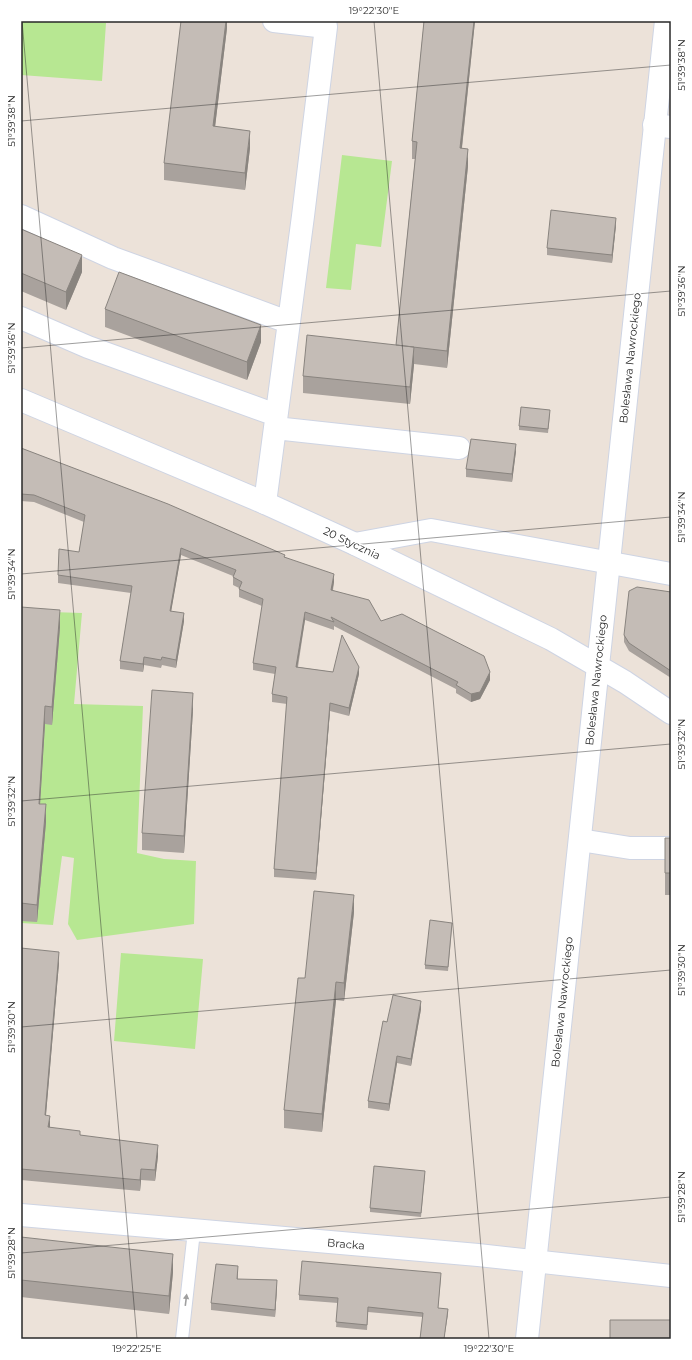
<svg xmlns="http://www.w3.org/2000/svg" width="692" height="1360" font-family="Montserrat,sans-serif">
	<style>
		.green { fill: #b7e792 }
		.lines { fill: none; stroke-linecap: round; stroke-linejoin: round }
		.service-casing { stroke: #ced4e3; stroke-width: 14 }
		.minor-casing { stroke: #ced4e3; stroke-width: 24 }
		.tertiary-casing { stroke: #ced4e3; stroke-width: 24 }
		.service { stroke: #fff; stroke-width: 12 }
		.minor { stroke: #fff; stroke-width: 22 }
		.tertiary { stroke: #fff; stroke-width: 22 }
		.wall { fill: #a9a29d }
		.shaded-wall { fill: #89847f }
		.building { fill: #c4bcb6; stroke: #89847f }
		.oneway { fill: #9f9f9f }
		.ticks { fill: none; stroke: #292929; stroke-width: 1; stroke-opacity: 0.45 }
		.labels { text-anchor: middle; stroke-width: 3; stroke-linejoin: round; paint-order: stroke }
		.street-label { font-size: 11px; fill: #292929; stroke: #fff }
		.neatline { fill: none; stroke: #292929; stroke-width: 1.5 }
		.ticks-label { font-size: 10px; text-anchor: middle; fill: #292929 }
	</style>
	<rect width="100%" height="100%" fill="#ece2d9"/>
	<path class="green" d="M21 21 106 23 102 81 21 75Z
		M342 155 392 161 381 247 356 244 351 290 326 288Z
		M21 611 82 613 74 704 143 706 137 853 164 859 196 861 194 924 77 940 68 924 74 858 62 856 53 925 21 923Z
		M121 953 203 959 195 1049 114 1041Z"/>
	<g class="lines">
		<defs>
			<path id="service" d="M182 1339 194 1231"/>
			<path id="minor" d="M274 21 326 27
				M654 125 671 127
				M21 216 113 258 288 322
				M21 318 88 347 276 415
				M275 428 459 448
				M265 503 303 216 326 27 325 21
				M355 544 431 530 671 574
				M580 840 630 848H671
				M21 1215 478 1255 671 1276"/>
			<path id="tertiary" d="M21 400 265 503 355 544 551 639 625 682 671 713
				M527 1339 666 21"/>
		</defs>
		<use href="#service" class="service-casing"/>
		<use href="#minor" class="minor-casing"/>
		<use href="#tertiary" class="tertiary-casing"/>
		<use href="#service" class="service"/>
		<use href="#minor" class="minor"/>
		<use href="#tertiary" class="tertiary"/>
	</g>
	<path class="wall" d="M227 21V28L215 126 250 148 245 190 164 180V163Z
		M424 21H475L462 148 468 166 447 368 414 364 410 404 303 393V376L396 345 415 159H412V141Z
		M616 225 612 263 547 255V248Z
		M21 229 82 272 66 310 21 291Z
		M105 309 261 342 247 380 105 327Z
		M550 414 548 433 519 430V426Z
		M21 448 285 557 334 582 333 590 381 621 490 680 480 699 471 702 456 693V689L334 626V630L305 620 298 667 333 672 359 674 349 716 330 711 316 880 274 877V869L287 704 272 702V694L275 674 253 670V663L262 606 239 597V588L233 585V576L181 555 171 611 184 621 176 668 162 665 161 668 144 665 143 672 120 669V661L131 593 58 583V575L79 552 84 522 34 502 21 501Z
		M516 451 512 482 466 477V469Z
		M671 592V678L629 651 624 642V635Z
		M21 607 60 627 52 725 45 724 40 804 46 822 37 922 21 921Z
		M193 710 184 853 142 850V833Z
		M665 838H671V895H665Z
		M354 912 344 1001 336 1000 322 1132 284 1128V1110L305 978Z
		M452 927 448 971 425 969V965Z
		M21 948 59 963 46 1115 50 1127 158 1156 155 1181 141 1180 140 1191 21 1180Z
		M421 1009 411 1066 397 1063 389 1111 368 1108V1101L387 1022Z
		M425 1175 421 1217 370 1212V1208Z
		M21 1237 173 1272 169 1314 21 1297Z
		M238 1273V1279L277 1287 275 1317 211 1310V1303Z
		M441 1278 438 1308 448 1314 423 1317 368 1312 367 1330 336 1327 338 1303 299 1300V1295Z"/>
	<path class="shaded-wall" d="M226 21H227V28L213 144V126Z
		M474 21H475L460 165V148Z
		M250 131V148L245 190V173Z
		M468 149V166L447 368V351Z
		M616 218V225L612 263V255Z
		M82 255V272L66 310V292Z
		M261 325V342L247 380V362Z
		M414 347V365L410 404V387Z
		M516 444V451L512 482V474Z
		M181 548V555L170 618V611Z
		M334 574V582L331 597V590Z
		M60 610V627L52 725V707Z
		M305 612V620L296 674V667Z
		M184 613V621L176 668V660Z
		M144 657V665L143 672V664Z
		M359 667V674L349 716V708Z
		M490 672V680L480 699 471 702V694Z
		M193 693V710L184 853V836Z
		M330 703V711L316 880V873Z
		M45 706V724L39 821V804Z
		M46 804V822L37 922V905Z
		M354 895V912L344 1001V983Z
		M59 952V963L45 1126V1115Z
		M336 982V1000L322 1132V1114Z
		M421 1001V1009L411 1066V1059Z
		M397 1056V1063L389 1111V1104Z
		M50 1116V1127H48Z
		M158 1145V1156L155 1181V1170Z
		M141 1169V1180L140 1191V1180Z
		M173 1254V1272L169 1314V1296Z
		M277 1280V1287L275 1317V1310Z
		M448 1309V1314L444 1339Z"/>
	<path class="building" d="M181 21H226L213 126 250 131 245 173 164 163Z
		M424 21H474L460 148 468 149 447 351 396 345 417 142 412 141Z
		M551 210 616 218 612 255 547 248Z
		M21 229 82 255 66 292 21 273Z
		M119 272 261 325 247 362 105 309Z
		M307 335 414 347 410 387 303 376Z
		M521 407 550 410 548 429 519 426Z
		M471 439 516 444 512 474 466 469Z
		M21 448 168 504 285 555 284 557 334 574 331 590 369 600 381 621 402 614 435 631 484 656 490 672 480 692 471 694 456 685 458 682 331 617 334 622 305 612 296 667 333 672 342 635 359 667 349 708 330 703 316 873 274 869 287 697 272 694 276 667 253 663 263 599 239 589 242 582 233 577 236 570 181 548 170 611 184 613 176 660 162 657 161 660 144 657 143 664 120 661 132 586 58 575 59 549 79 552 85 515 34 495 21 494Z
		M637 587 671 592V671L629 643 624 635 629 591Z
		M21 607 60 610 52 707 45 706 39 804H46L37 905 21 903Z
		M152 690 193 693 184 836 142 833Z
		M665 838H671V873H665Z
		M314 891 354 895 344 983 336 982 322 1114 284 1110 298 978H305Z
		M430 920 452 923 448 967 425 965Z
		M21 948 59 952 45 1115 50 1116 48 1127 80 1131V1135L158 1145 155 1170 141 1169 140 1180 21 1169Z
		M393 995 421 1001 411 1059 397 1056 389 1104 368 1101 383 1021 387 1022Z
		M374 1166 425 1171 421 1213 370 1208Z
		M21 1237 173 1254 169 1296 21 1280Z
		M302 1261 441 1273 438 1308 448 1309 444 1339H420L423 1313 368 1307 367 1325 336 1322 338 1298 299 1295Z
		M216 1264 238 1266 237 1279 277 1280 275 1310 211 1303Z
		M610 1320H671V1339H610Z"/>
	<defs><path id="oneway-solid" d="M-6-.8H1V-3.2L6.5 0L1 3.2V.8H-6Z"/></defs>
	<use class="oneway" href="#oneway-solid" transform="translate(186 1300) rotate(-83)"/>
	<path class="ticks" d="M22 21 137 1339M374 21 489 1339M21 121 671 65M21 348 671 291M21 574 671 517M21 801 671 744M21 1027 671 970M21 1253 671 1197"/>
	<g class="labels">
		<g class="street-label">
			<text transform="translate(630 358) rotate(-84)" y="4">Bolesława Nawrockiego</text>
			<text transform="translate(352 543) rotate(25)" y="4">20 Stycznia</text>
			<text transform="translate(596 680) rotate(-84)" y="4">Bolesława Nawrockiego</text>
			<text transform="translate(562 1002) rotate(-84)" y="4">Bolesława Nawrockiego</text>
			<text transform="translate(346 1244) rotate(5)" y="4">Bracka</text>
		</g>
	</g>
	<rect width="692" height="1360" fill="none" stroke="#ffffff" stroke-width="44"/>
	<rect x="22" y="22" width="648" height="1316" class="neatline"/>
	<g class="ticks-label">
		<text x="374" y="14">19°22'30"E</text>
		<text transform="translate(681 65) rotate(-90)" y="4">51°39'38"N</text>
		<text transform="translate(11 121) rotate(-90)" y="4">51°39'38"N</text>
		<text transform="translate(681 291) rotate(-90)" y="4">51°39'36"N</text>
		<text transform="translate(11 348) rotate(-90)" y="4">51°39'36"N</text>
		<text transform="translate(681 517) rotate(-90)" y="4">51°39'34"N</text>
		<text transform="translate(11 574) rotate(-90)" y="4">51°39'34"N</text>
		<text transform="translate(681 744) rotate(-90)" y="4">51°39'32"N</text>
		<text transform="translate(11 801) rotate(-90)" y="4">51°39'32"N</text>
		<text transform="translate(681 970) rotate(-90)" y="4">51°39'30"N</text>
		<text transform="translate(11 1027) rotate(-90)" y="4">51°39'30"N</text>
		<text transform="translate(681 1197) rotate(-90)" y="4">51°39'28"N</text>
		<text transform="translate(11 1253) rotate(-90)" y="4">51°39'28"N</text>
		<text x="137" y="1352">19°22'25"E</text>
		<text x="489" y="1352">19°22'30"E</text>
	</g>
</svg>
